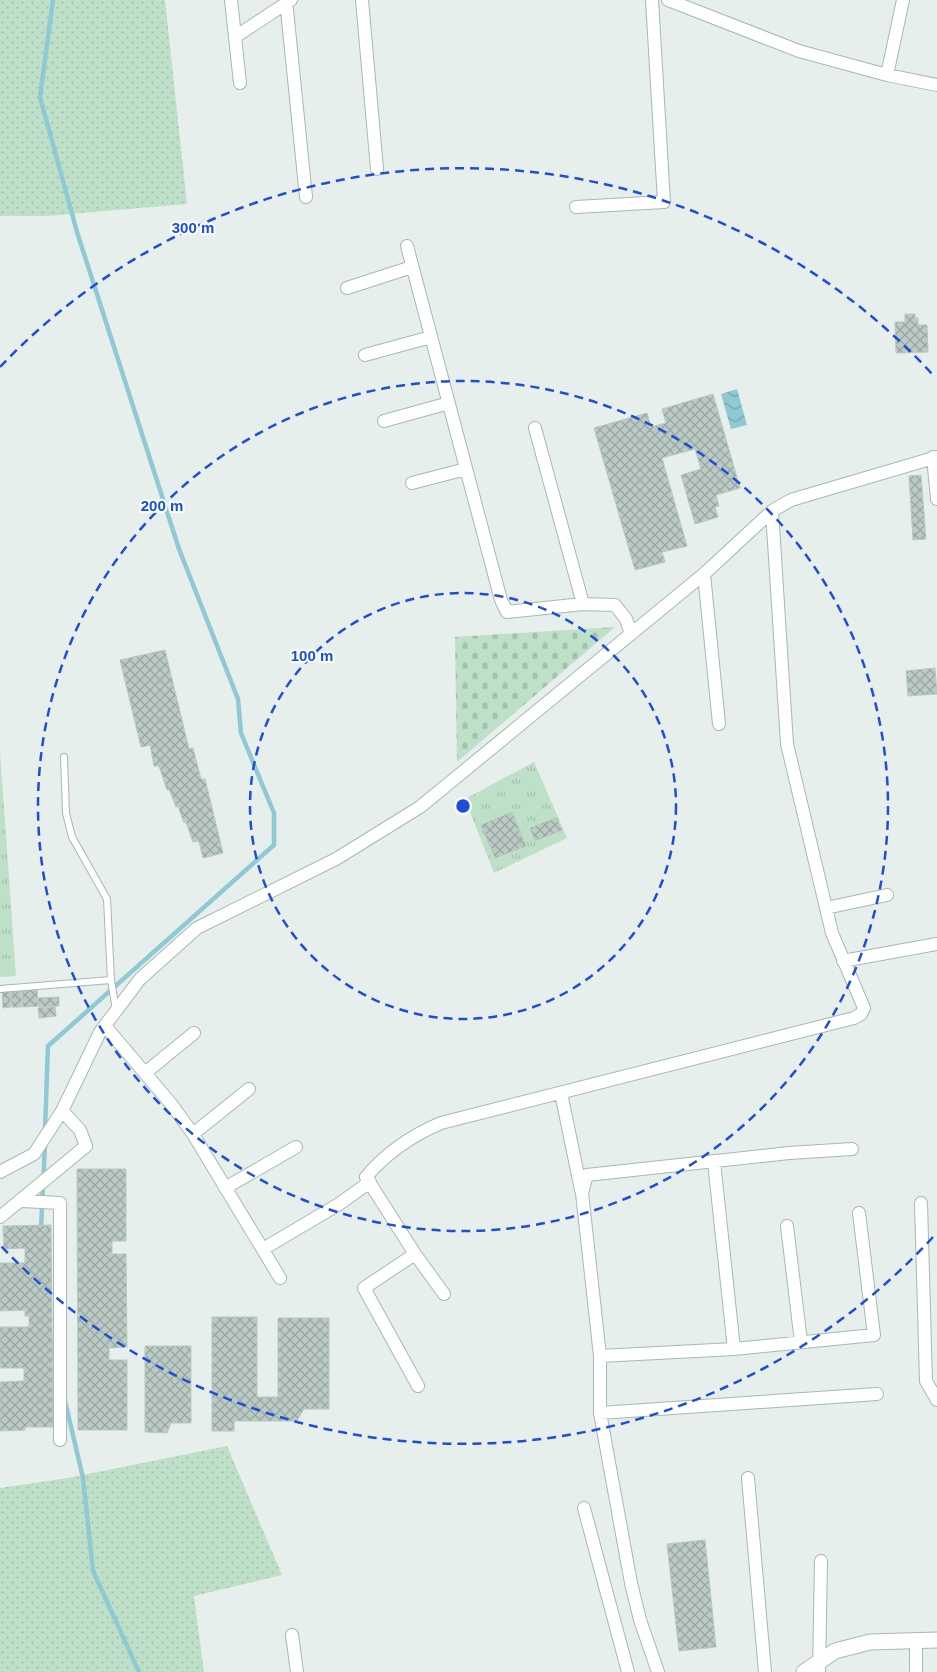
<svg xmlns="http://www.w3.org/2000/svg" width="937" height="1672" font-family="Arial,sans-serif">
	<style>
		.grass { fill: url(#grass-dots) }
		.cemetery { fill: url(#cemetery-stones) }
		.park { fill: url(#park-tufts) }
		.water { fill: url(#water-waves) }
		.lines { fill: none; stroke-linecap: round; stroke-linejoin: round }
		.stream { stroke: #8ec9d4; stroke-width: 4.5 }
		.building { fill: url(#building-cross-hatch); stroke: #b8c9c2 }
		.lane-casing { stroke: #a8b8b2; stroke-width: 8 }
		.street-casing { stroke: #a8b8b2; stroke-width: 14 }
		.secondary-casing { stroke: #a4bbb3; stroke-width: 17 }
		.lane { stroke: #fff; stroke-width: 6 }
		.street { stroke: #fff; stroke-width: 12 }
		.secondary { stroke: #fff; stroke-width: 15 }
		.ring { fill: none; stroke: #1d4ed8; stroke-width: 2.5; stroke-dasharray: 9 6 }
		.centre { fill: #1d4ed8; stroke: #f7fbf9; stroke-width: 2.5 }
		.ring-label { font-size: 15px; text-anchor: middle; font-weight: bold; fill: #1d4ed8; stroke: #f7fbf9; stroke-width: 4.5; stroke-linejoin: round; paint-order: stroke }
	</style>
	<defs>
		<pattern id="grass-dots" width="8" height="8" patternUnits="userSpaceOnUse" patternTransform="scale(1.25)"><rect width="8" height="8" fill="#bfe0c8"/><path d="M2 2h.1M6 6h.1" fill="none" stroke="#a4c1ad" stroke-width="1.8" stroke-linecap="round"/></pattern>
		<pattern id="cemetery-stones" width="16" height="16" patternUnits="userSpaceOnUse" patternTransform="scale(1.25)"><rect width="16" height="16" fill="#bfe0c8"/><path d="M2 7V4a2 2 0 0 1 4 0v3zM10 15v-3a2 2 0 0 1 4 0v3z" fill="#a4c1ad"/></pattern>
		<pattern id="park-tufts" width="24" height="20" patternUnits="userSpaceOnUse" patternTransform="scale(1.25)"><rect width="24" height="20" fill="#bfe0c8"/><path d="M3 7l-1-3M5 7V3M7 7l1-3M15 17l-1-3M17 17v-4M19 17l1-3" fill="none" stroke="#a4c1ad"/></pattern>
		<pattern id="water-waves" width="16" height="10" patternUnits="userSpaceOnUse" patternTransform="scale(1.25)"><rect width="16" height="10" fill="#8ec9d4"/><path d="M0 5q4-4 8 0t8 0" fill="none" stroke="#74a5ad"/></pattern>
		<pattern id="building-cross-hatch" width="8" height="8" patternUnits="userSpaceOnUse" patternTransform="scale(1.25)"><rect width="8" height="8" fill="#bbcac4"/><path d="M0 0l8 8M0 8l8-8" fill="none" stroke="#98a6a0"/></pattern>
	</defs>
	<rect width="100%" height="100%" fill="#e6efeb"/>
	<path class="grass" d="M0 0H165L187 204 47 216H0Z
		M227 1446 282 1575 194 1596 204 1672H0V1488L68 1478Z"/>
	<path class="cemetery" d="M615 627 457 762 455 637Z"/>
	<path class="park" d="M0 752 16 976 0 977Z
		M534 762 567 838 494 873 465 799Z"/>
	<path class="water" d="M737 389 747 425 731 429 721 394Z"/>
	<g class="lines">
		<path class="stream" d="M45 1129 48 1046 274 845V813L241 733 238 699 179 549 77 232 40 97 53 0
			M41 1229 45 1144
			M51 1343 55 1360
			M65 1401 83 1478 93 1571 139 1672"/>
	</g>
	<path class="building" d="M905 314H915V318H918V325H927L928 352 896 353 895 322H905Z
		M713 394 740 488 716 495 719 506 715 507 718 517 695 524 681 475 701 469 695 449 662 458 687 546 662 552 665 562 635 570 594 428 647 413 651 427 666 423 662 409Z
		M921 475 926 539 913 540 909 476Z
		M165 650 189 749 193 748 201 779H205L223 853 203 858 199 841 193 842 186 822 184 823 178 806 176 807 169 789 167 790 159 766H154L150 745 141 747 120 660Z
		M935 668 937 694 908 696 906 671Z
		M512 812 526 846 495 858 481 825Z
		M556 818 562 830 535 841 530 828Z
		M37 987 38 1006 23 1007 22 991H29V988Z
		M10 989 11 1007 3 1008 2 990Z
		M21 991 22 1007H12L11 992Z
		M59 997V1006L39 1007 38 998Z
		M55 1007 56 1016 39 1018 38 1008Z
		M77 1169H126V1241H112V1254H126L127 1347 109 1348V1360H127V1430H78Z
		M51 1225 53 1427H25V1430L0 1431V1382L24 1381V1368H0V1327H29V1316H25V1310L0 1311V1263H25V1248L4 1249 3 1226Z
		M212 1317H257V1397H278V1318H329V1409H304L297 1421H234V1431H212Z
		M145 1346H191V1423H171L167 1433 145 1432Z
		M705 1540 716 1647 679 1651 667 1544Z"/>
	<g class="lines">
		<defs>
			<path id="lane" d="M64 757 66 813 72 837 107 899 111 980 116 1010
				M0 989 111 980"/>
			<path id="street" d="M231 0 240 83
				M286 0 306 197
				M362 0 377 169
				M668 0 799 51 887 75 937 85
				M235 37 291 0
				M887 75 903 0
				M576 207 664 202 652 0
				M407 246 501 600 507 612 583 604
				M347 288 412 267
				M365 355 431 337
				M384 421 449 403
				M535 428 583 604 615 605 626 619 631 634
				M933 457 937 499
				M412 483 466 469
				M704 574 719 724
				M826 908 887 895
				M843 961 937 944
				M105 1026 172 1105 193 1134 280 1278
				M145 1073 194 1033
				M561 1093 581 1190
				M193 1134 249 1089
				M714 1162 734 1349
				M0 1172 34 1154 62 1111 100 1032 140 979 197 928 336 859 420 807 704 574 772 511 791 500 937 457
				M225 1188 296 1147
				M22 1201 60 1203V1440
				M921 1203 926 1381 937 1400
				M0 1217 86 1146 80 1130 62 1111
				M787 1226 801 1342
				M263 1249 339 1204 370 1182
				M415 1254 364 1288 418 1386
				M444 1294 415 1254 366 1177C386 1153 413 1135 441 1123L854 1018 861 1014 864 1008 832 933 787 744 772 511
				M600 1356 734 1349 874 1335 859 1213
				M600 1413 877 1394
				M748 1478 765 1672
				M584 1508 628 1672
				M292 1635 297 1672
				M916 1640V1672
				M658 1672 640 1620 631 1583 600 1413V1356L582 1193 587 1175 789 1153 852 1149
				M819 1672 821 1561"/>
			<path id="secondary" d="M804 1672 835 1651 870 1642 937 1640"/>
		</defs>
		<use href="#lane" class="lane-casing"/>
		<use href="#street" class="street-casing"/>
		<use href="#secondary" class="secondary-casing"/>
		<use href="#lane" class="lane"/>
		<use href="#street" class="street"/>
		<use href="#secondary" class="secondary"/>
	</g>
	<g class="ring">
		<circle cx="463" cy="806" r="213"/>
		<circle cx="463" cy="806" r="425"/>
		<path d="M933 1237A638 638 0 0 1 0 1245M0 367A638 638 0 0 1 933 375"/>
	</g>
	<circle cx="463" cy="806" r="8" class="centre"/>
	<g class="ring-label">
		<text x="193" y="233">300 m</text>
		<text x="162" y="511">200 m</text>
		<text x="312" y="661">100 m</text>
	</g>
</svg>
